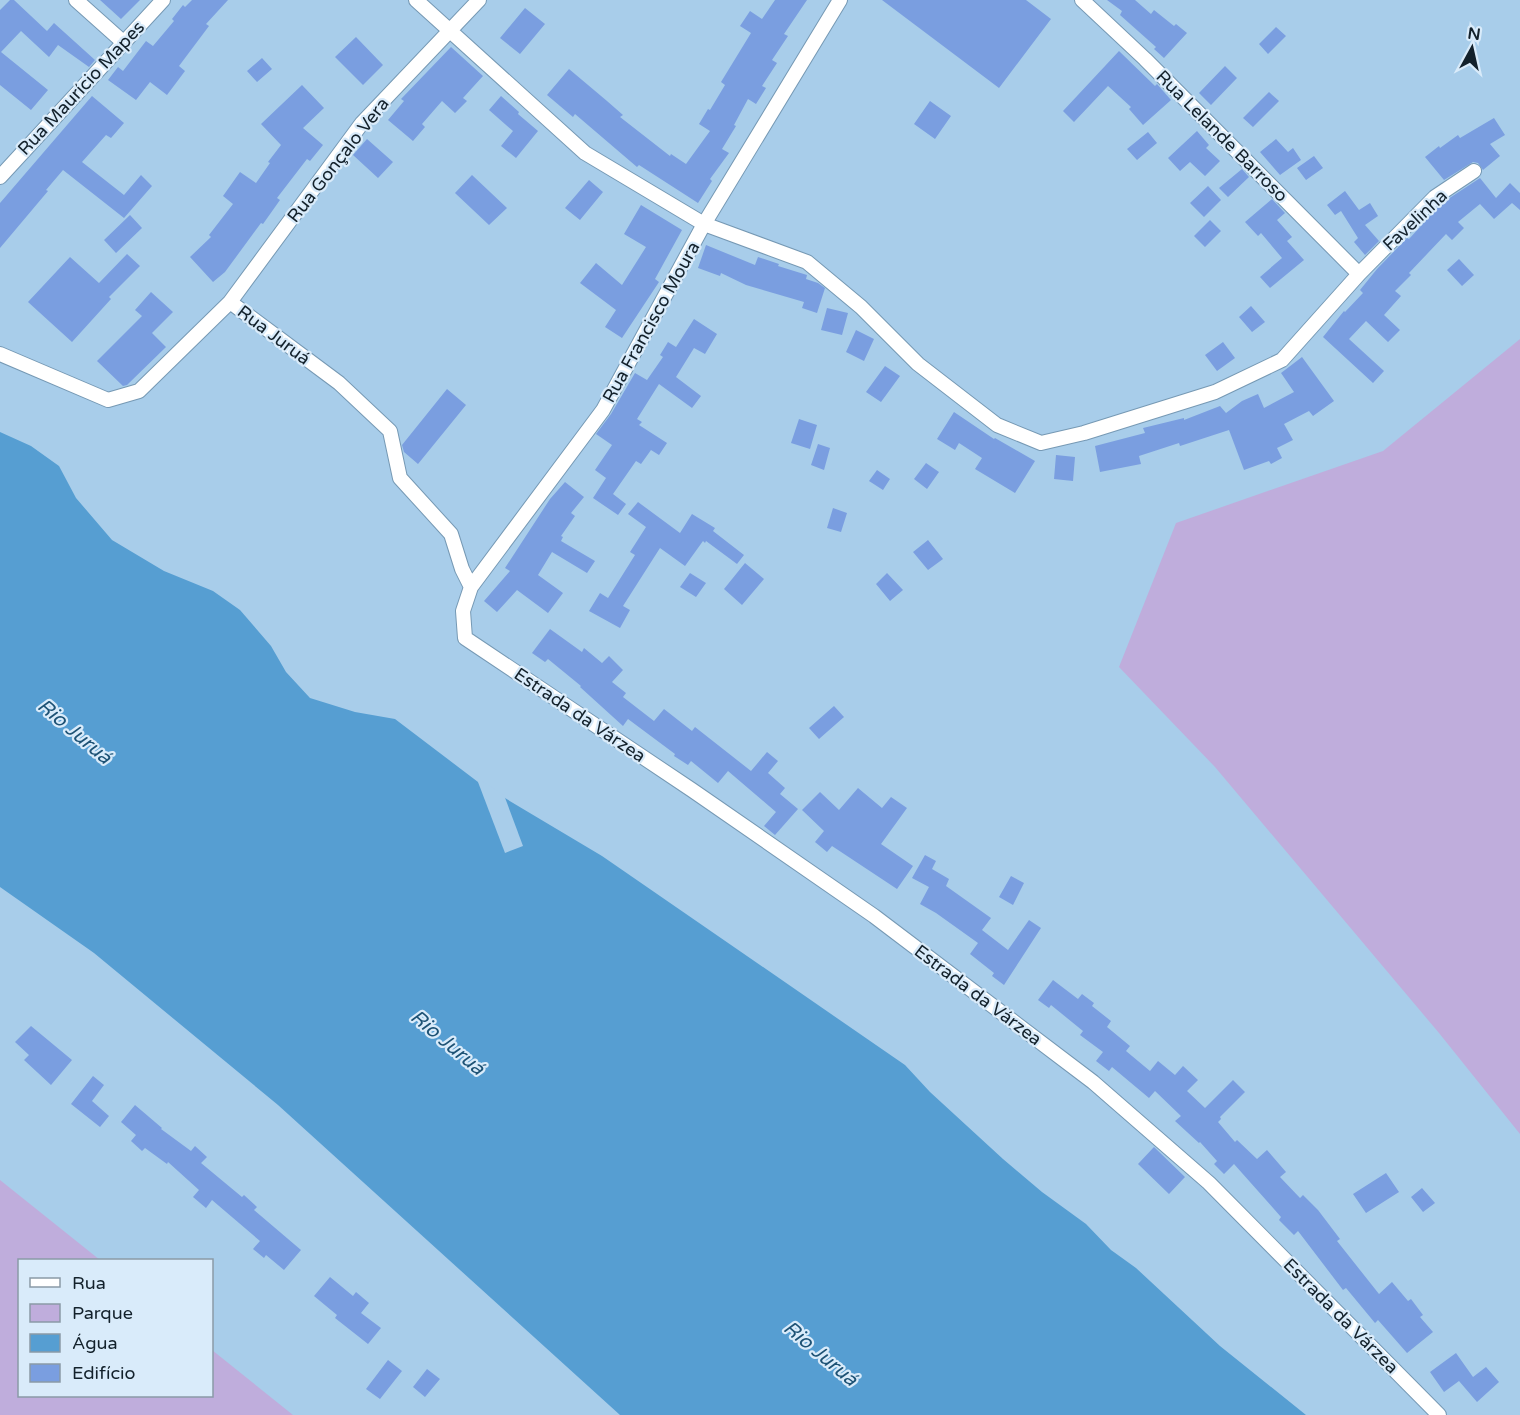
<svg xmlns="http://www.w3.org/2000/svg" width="1520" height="1415" font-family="'Varela Round',sans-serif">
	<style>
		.green { fill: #bfaddc }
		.water { fill: #569ed2 }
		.pier { fill: #a8cdea }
		.building { fill: #7a9ee0 }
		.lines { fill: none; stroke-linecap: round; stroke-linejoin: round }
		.street-casing { stroke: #7699b4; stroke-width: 16 }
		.street { stroke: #fff; stroke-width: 14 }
		.labels { text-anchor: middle; stroke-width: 4.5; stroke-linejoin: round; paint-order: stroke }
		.street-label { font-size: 18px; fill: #13212b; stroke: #d9ebfa }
		.water-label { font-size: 20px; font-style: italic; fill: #1d5275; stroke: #d9ebfa }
	</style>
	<rect width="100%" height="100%" fill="#a8cdea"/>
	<path class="green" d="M1520 339V1134L1439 1033 1215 767 1119 667 1176 523 1383 451Z
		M0 1180 100 1260H20V1396H212V1350L293 1415H0Z"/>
	<path class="water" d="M0 432 31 446 59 466 76 498 112 540 164 571 213 591 240 610 271 646 286 672 310 698 355 712 395 719 478 782 602 856 905 1065 930 1092 1003 1159 1042 1192 1086 1224 1111 1250 1136 1268 1220 1346 1306 1415H620L278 1105 94 953 0 887Z"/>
	<path class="pier" d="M482 781 504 795 523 846 505 853 478 782Z"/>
	<path class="building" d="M10 0H14L47 31 54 23 95 60 89 67 58 45 49 57 21 31 1 52 48 90 31 110 0 85V10Z
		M100 0H140L121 19Z
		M192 0H228L206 24 209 26 179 66 185 71 167 95 150 82 136 100 108 80 118 67 123 71 146 41 153 46 174 21 172 19 183 5 185 7Z
		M775 0H807L784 34 788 36 772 60 777 63 762 86 766 88 756 104 748 99 734 125 736 126 722 149 729 153 710 179 712 181 698 203 639 165 637 167 575 114 573 117 547 95 569 69 607 101 623 115 620 117 670 156 671 154 686 164 710 131 699 124 708 109 710 110 725 85 721 82 751 33 740 26 750 11 762 19Z
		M882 0H1026L1051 19 999 88Z
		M1107 0H1135L1151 14 1154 10 1174 26 1176 24 1187 33 1164 58 1154 49 1156 47 1120 15 1122 11Z
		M525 8 545 24 520 54 500 38Z
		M1276 27 1286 36 1268 54 1259 44Z
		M356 37 383 65 363 85 335 57Z
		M451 47 483 76 463 98 467 101 455 113 442 101 422 124 425 127 413 141 388 120 404 101 401 99Z
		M1119 51 1155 86 1157 84 1171 100 1143 125 1129 109 1131 107 1108 86 1074 122 1063 111Z
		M262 58 272 69 257 82 247 71Z
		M1225 66 1237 78 1211 105 1199 93Z
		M302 85 324 108 303 128 323 145 310 161 307 159 277 198 280 200 263 224 261 223 225 272 213 282 190 257 211 237 209 235 233 204 223 196 240 172 256 183 270 163 268 162 281 145 261 124Z
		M1269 92 1279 101 1253 127 1243 118Z
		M92 96 124 123 111 138 106 135 82 162 124 195 141 175 152 186 124 218 63 170 46 190 48 191 0 248V203Z
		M501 96 519 112 518 114 538 131 516 158 501 146 513 131 489 110Z
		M930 101 951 116 935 139 914 124Z
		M1494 118 1505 135 1490 144 1500 156 1483 170 1478 163 1473 162 1444 180 1425 157 1439 146 1440 148 1458 135 1460 138Z
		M1197 131 1209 145 1206 148 1220 161 1205 176 1190 162 1180 171 1168 158Z
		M1148 132 1157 143 1137 160 1127 149Z
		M367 139 393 162 378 178 353 155Z
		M1276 139 1288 152 1293 148 1301 160 1280 175 1260 152Z
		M1314 156 1323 168 1306 180 1297 168Z
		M1242 169 1249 177 1228 197 1219 188Z
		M472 175 507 208 489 225 455 193Z
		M1480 178 1496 198 1510 183 1520 193V210L1512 203 1494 219 1480 204 1458 222 1464 228 1452 240 1446 234 1409 273 1411 275 1395 291 1401 296 1384 315 1400 330 1388 342 1366 321 1349 339 1384 371 1373 383 1323 337 1344 311 1345 312 1363 293 1360 290 1377 269 1407 238 1409 239 1442 203Z
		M589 180 603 192 580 220 565 208Z
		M1208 186 1221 200 1204 217 1190 203Z
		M1345 191 1359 210 1370 203 1378 216 1365 225 1379 241 1365 255 1354 242 1358 238 1341 211 1335 215 1327 205Z
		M1272 199 1285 213 1277 220 1292 237 1287 241 1304 260 1270 288 1260 277 1282 258 1261 233 1258 236 1245 222Z
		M641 205 682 230 655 279 659 282 622 338 605 327 616 310 580 283 596 263 622 285 646 247 624 234Z
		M130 215 142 228 116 253 104 240Z
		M1210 220 1221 231 1205 247 1194 236Z
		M706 245 755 265 758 257 779 264 778 266 807 275 806 279 818 283 825 288 817 313 802 308 804 302 746 285 721 273 720 276 698 268Z
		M127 254 140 266 109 297 111 299 72 342 28 302 70 257 99 283Z
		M1459 259 1474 275 1462 286 1447 270Z
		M151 292 173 312 152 333 166 347 127 385 123 386 97 361 142 316 135 310Z
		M1251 306 1265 322 1252 332 1239 317Z
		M827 308 848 313 842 335 821 330Z
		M694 319 717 334 705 354 694 348 676 377 701 396 692 408 659 384 637 419 642 422 639 425 667 443 659 455 651 450 641 464 636 461 613 494 626 504 618 515 593 498 606 478 595 470 612 445 596 434 611 414 635 373 647 380 663 357 660 355 668 342 676 347Z
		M856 330 874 339 864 361 846 352Z
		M1223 342 1235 358 1217 371 1205 355Z
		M1302 357 1334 401 1313 416 1309 411 1284 424 1293 440 1277 448 1282 458 1271 464 1269 461 1244 470 1229 430 1180 446 1179 443 1139 456 1141 464 1100 472 1095 446 1145 433 1143 428 1184 418V420L1220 406 1226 413 1242 401 1258 394 1264 408 1294 392 1281 373Z
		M885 366 900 376 881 402 866 392Z
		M447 389 466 405 418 464 404 452 402 445Z
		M954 412 994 439 995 438 1035 461 1015 493 975 469 982 458 959 443 955 450 937 439Z
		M799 419 817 425 810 449 791 443Z
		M818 444 830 448 824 470 811 465Z
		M1056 455 1075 457 1073 481 1054 479Z
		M926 463 939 472 927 489 914 479Z
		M877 470 890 479 883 490 869 481Z
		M565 482 584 497 571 513 575 516 561 536 563 537 561 541 595 561 587 573 552 552 538 575 563 593 548 613 517 590 497 612 484 601 510 571 505 568 550 499Z
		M638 502 680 533 692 514 715 528 713 531 744 555 737 564 706 541 705 543 703 541 685 566 660 548 623 606 630 610 620 628 589 611 600 593 608 598 635 555 630 552 646 527 628 514Z
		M833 508 847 513 841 532 827 528Z
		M928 540 943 559 928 570 913 552Z
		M745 563 764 579 742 605 724 589Z
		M690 573 706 583 696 597 680 587Z
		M887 573 903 590 890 601 876 584Z
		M550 629 582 652 584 648 602 663 609 656 623 670 612 682 626 693 623 697 654 721 664 709 692 731 695 727 751 771 767 752 778 761 768 773 785 788 780 794 798 809 775 835 764 826 776 812 728 771 718 783 691 761 688 765 674 756 675 754 628 719 623 726 580 687 581 686 548 659 545 662 532 653Z
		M834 706 844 717 819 739 809 728Z
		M858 788 882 808 891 797 907 808 881 844 913 866 897 889 832 846 827 852 815 842 824 831 802 810 820 792 839 810Z
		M925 855 936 861 932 869 949 879 946 886 991 918 982 930 1008 950 1029 920 1041 928 1004 985 992 976 994 973 970 954 978 943 936 913 920 904 929 887 912 878Z
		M1011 876 1024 883 1013 905 999 897Z
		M1053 980 1078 999 1082 994 1094 1003 1092 1006 1111 1021 1107 1027 1130 1046 1126 1051 1150 1071 1158 1061 1175 1075 1183 1066 1198 1080 1187 1091 1205 1108 1233 1080 1245 1092 1220 1117 1221 1119 1218 1122 1235 1142 1237 1140 1257 1159 1267 1150 1286 1172 1280 1177 1300 1198 1303 1195 1318 1210 1340 1239 1337 1241 1379 1294 1392 1282 1408 1301 1411 1299 1423 1315 1420 1317 1433 1332 1407 1353 1378 1320 1375 1323 1346 1288 1343 1290 1298 1231 1294 1235 1279 1220 1281 1217 1234 1164 1224 1174 1214 1164 1217 1161 1200 1142 1199 1143 1175 1121 1181 1116 1155 1091 1149 1098 1112 1067 1109 1071 1096 1061 1103 1052 1080 1035 1083 1031 1051 1005 1049 1008 1038 1000Z
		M31 1026 72 1060 51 1085 24 1060 29 1055 15 1042Z
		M93 1076 104 1085 92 1101 109 1116 100 1127 71 1104Z
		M135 1105 162 1128 161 1129 191 1151 195 1146 207 1157 201 1163 242 1197 244 1195 257 1207 254 1210 301 1250 284 1270 266 1255 264 1258 253 1249 260 1241 212 1200 206 1208 193 1197 199 1190 168 1162 167 1164 145 1148 142 1151 131 1141 136 1135 121 1122Z
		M1154 1147 1185 1177 1169 1194 1138 1164Z
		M1386 1173 1399 1192 1366 1213 1353 1194Z
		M1422 1188 1435 1203 1423 1212 1411 1197Z
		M330 1277 353 1296 356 1292 369 1303 361 1313 381 1328 368 1344 335 1318 337 1315 314 1296Z
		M1456 1353 1473 1377 1486 1367 1499 1382 1477 1402 1459 1381 1444 1392 1430 1372Z
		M388 1360 402 1371 380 1399 366 1389Z
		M427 1369 440 1379 425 1397 413 1387Z"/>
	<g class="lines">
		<defs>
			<path id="street" d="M76 0 123 42
				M416 0 585 153 704 224 807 262 861 307 918 364 997 425 1041 443 1084 433 1215 392 1282 360 1359 274 1435 197 1474 171
				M840 0 704 224 603 410 471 587 463 611 465 638 692 790 874 916 1093 1082 1209 1183 1439 1415
				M1082 0 1145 59 1359 274
				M0 177 163 0
				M230 302 339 383 390 431 400 478 451 534 462 569 471 587
				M0 354 108 400 139 391 230 302 362 123 479 0"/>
		</defs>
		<use href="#street" class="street-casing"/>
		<use href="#street" class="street"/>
	</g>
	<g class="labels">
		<g class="street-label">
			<text transform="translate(81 88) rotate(-47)" y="6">Rua Maurício Mapes</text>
			<text transform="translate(1222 136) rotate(45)" y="6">Rua Lelande Barroso</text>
			<text transform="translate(338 160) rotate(-52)" y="6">Rua Gonçalo Vera</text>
			<text transform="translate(1415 220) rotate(-43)" y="6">Favelinha</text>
			<text transform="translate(651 322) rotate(-61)" y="6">Rua Francisco Moura</text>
			<text transform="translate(274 335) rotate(37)" y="6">Rua Juruá</text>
			<text transform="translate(580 715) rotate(34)" y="6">Estrada da Várzea</text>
			<text transform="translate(978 995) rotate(37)" y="6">Estrada da Várzea</text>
			<text transform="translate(1341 1316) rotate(45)" y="6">Estrada da Várzea</text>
		</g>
		<g class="water-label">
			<text transform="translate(75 731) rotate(40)" y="7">Rio Juruá</text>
			<text transform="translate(448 1042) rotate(40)" y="7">Rio Juruá</text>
			<text transform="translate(821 1353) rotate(40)" y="7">Rio Juruá</text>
		</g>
	</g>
	<rect x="18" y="1259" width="195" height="138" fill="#d9ebfa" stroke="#8a9aa7" stroke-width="1.5"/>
	<rect x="30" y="1278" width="30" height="9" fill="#ffffff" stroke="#8a9aa7" stroke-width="1.5"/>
	<text x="72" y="1289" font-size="18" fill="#13212b">Rua</text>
	<rect x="30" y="1304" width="30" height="18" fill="#bfaddc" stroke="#8a9aa7" stroke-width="1.5"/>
	<text x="72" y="1319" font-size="18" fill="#13212b">Parque</text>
	<rect x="30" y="1334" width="30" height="18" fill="#569ed2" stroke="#8a9aa7" stroke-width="1.5"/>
	<text x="72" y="1349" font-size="18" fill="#13212b">Água</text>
	<rect x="30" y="1364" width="30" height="18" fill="#7a9ee0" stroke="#8a9aa7" stroke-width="1.5"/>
	<text x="72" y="1379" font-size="18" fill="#13212b">Edifício</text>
	<g transform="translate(1472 48) rotate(8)" stroke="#d9ebfa" stroke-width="4.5" paint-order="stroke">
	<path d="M0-4.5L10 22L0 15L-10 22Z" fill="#13212b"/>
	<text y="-9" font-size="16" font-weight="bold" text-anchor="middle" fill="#13212b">N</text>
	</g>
</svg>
